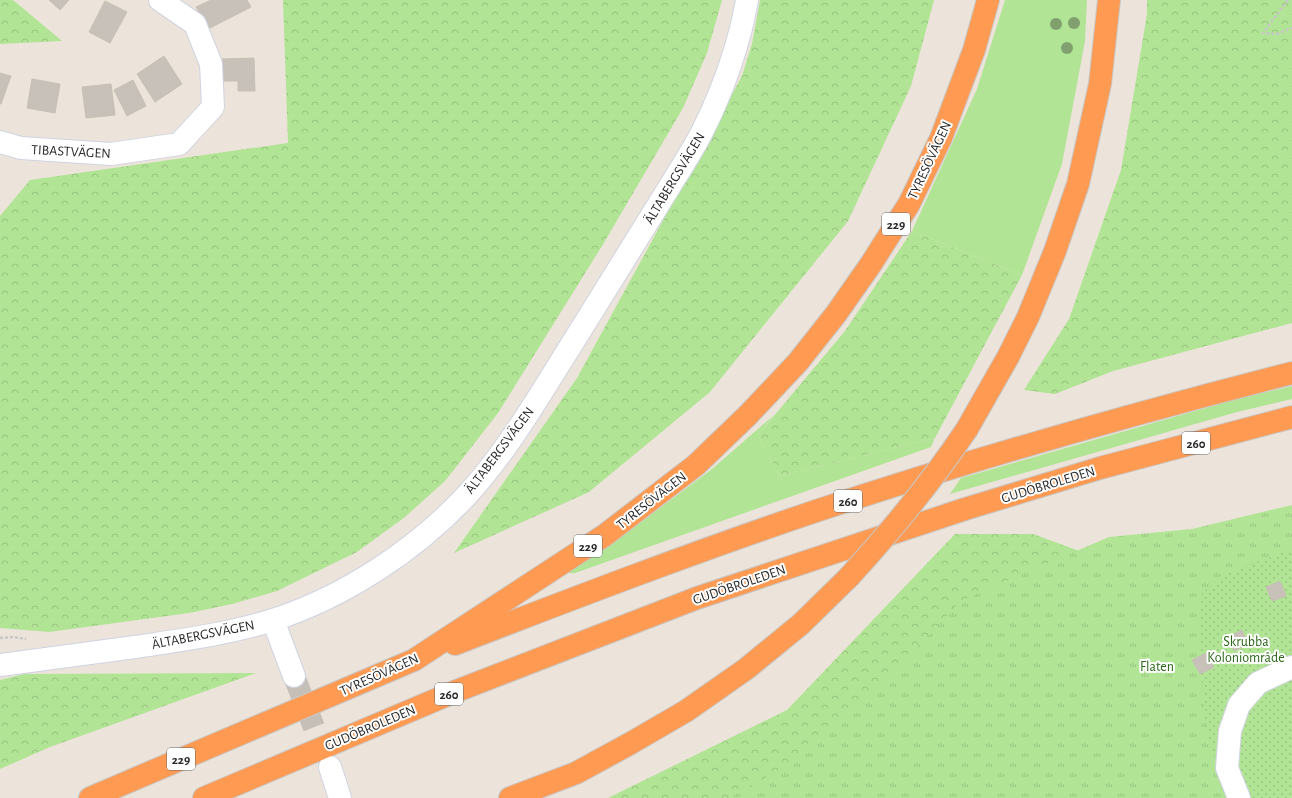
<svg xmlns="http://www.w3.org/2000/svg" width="1292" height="798" font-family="'Alegreya Sans',sans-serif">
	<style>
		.grass { fill: #b1e494 }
		.forest { fill: url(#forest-crowns) }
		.park { fill: url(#park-tufts) }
		.garden { fill: url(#garden-dots) }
		.building { fill: #c7c1ba; stroke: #c7c0b4 }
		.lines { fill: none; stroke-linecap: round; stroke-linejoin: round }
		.minor-tunnel { stroke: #c5bfb7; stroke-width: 22; stroke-dasharray: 22 11; stroke-linecap: butt }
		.minor-casing { stroke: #cfd3e2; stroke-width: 24 }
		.tertiary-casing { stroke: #cfd3e2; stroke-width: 24 }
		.motorway-casing { stroke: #c7c7c7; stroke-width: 24 }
		.path { stroke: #c7c7c7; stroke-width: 2.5; stroke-dasharray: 3 2; stroke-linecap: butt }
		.minor { stroke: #fff; stroke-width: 22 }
		.tertiary { stroke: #fff; stroke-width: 22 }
		.motorway { stroke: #ff9a52; stroke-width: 22 }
		.motorway-bridge-casing { stroke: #c7c7c7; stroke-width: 24; stroke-linecap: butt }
		.motorway-bridge { stroke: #ff9a52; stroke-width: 22 }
		.tree { fill: #819f6f }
		.labels { text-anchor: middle; stroke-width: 4; stroke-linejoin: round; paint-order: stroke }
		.shield { fill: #fff; stroke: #696969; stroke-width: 1 }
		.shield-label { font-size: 13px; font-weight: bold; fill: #292929 }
		.street-label { font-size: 14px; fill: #292929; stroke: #fff }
		.park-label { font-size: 14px; fill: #296717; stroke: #fff }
	</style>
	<defs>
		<pattern id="forest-crowns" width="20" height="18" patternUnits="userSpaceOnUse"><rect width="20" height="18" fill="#b1e494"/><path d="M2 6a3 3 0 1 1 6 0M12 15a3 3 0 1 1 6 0" fill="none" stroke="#98c480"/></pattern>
		<pattern id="park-tufts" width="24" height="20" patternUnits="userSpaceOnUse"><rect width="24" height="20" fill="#b1e494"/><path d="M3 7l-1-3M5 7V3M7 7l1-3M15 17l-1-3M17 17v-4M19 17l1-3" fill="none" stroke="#98c480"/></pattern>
		<pattern id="garden-dots" width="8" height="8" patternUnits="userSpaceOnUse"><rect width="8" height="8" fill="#b1e494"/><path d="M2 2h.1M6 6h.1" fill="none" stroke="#98c480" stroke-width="1.8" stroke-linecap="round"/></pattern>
	</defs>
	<rect width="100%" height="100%" fill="#ece4da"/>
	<path class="grass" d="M1005 0H1087L1085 41 1062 164 1022 275 912 231 977 89Z
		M1292 386V399L1237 412 950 494 961 478 1230 401Z
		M774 415 758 435 779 476 935 438 931 447 575 573H563L624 535 712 469Z"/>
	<path class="forest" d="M0 0H13L62 41 0 44Z
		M283 0H722L707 53 683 108 602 246 498 413 445 481 405 517 357 552 322 569 277 591 232 604 189 613 49 632 0 628V216L30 180 288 143Z
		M760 0H934L911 86 848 221 710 392 589 492 454 553 577 378 742 76 752 44Z
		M1147 0H1292V323L1113 371 1055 394 1024 390 1069 319 1121 170 1147 14Z
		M912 231 1022 275 935 438 779 476 758 435 845 331Z
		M955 534H1033L1175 586 1188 798H608L787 710Z
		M256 673 50 747 0 769V680L24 674Z"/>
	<path class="park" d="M1292 505V798H729L779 770 916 649 960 601 1109 537 1192 529Z"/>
	<path class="garden" d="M1292 549V798H1224L1218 765 1207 735 1199 652 1202 593 1223 575Z"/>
	<path class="building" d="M49 0H69L60 10Z
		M211 0H247L251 7 208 29 196 7Z
		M105 1 127 12 110 43 89 32Z
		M164 56 182 84 155 102 137 74Z
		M254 58 255 91H238V81H223L222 59Z
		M0 73 11 76 1 104H0Z
		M32 79 60 84 55 113 27 108Z
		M133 80 146 106 127 116 114 90Z
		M111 84 115 115 86 118 82 87Z
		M1280 581 1286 596 1272 601 1266 587Z
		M1242 630 1248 644 1234 651 1228 637Z
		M1206 653 1214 667 1200 674 1192 660Z"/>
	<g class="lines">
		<path class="minor-tunnel" d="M294 676 329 766"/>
		<defs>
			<path id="minor" d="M0 142 21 148 111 154 179 144 213 107 211 64 195 24 160 0
				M273 620 294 676
				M330 767 340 798
				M1239 798 1227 768 1230 731 1239 705 1258 683 1292 667"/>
			<path id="tertiary" d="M0 665C45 659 90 653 135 647 182 640 228 634 273 620 344 597 416 550 466 496 508 451 542 391 575 339 611 281 647 223 683 165 690 153 698 141 704 128 723 90 740 42 747 0"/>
			<path id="motorway" d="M967 429 1008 357 1028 317 1055 251 1078 184 1100 84 1109 0
				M455 644C574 598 694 552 816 511 973 459 1132 414 1292 373
				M90 798 414 660 605 535 696 465 748 415 798 362 836 314 871 264 909 204 941 138 974 50 988 0
				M204 798 459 690 697 598 965 509 1100 468 1292 417
				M510 798 576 773 631 743 686 711 746 669 801 624 849 577"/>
		</defs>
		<use href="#minor" class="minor-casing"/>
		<use href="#tertiary" class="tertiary-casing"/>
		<use href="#motorway" class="motorway-casing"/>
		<path class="path" d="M1288 0 1263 33 1277 34 1292 28
			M0 638 14 637 26 639"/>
		<use href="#minor" class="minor"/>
		<use href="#tertiary" class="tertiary"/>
		<use href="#motorway" class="motorway"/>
		<defs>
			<path id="motorway-bridge" d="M849 577C892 530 931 483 967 429"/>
		</defs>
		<use href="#motorway-bridge" class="motorway-bridge-casing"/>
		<use href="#motorway-bridge" class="motorway-bridge"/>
	</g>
	<g class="tree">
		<circle cx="1074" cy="23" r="6"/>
		<circle cx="1056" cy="24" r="6"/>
		<circle cx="1067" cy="48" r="6"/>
	</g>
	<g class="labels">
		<g class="shield">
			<rect x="882" y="213" width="28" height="22" rx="3"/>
			<rect x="1182" y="432" width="28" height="22" rx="3"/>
			<rect x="834" y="490" width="28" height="22" rx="3"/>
			<rect x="574" y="535" width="28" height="22" rx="3"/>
			<rect x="435" y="683" width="28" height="22" rx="3"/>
			<rect x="167" y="748" width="28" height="22" rx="3"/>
		</g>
		<g class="shield-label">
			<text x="896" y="229">229</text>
			<text x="1196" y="448">260</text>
			<text x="848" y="506">260</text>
			<text x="588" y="551">229</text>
			<text x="449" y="699">260</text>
			<text x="181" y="764">229</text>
		</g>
		<g class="street-label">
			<text transform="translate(71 151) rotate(3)" y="5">TIBASTVÄGEN</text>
			<text transform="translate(929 160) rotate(-65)" y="5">TYRESÖVÄGEN</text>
			<text transform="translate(674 178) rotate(-59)" y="5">ÄLTABERGSVÄGEN</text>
			<text transform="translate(499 450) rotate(-53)" y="5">ÄLTABERGSVÄGEN</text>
			<text transform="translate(1048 484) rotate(-17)" y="5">GUDÖBROLEDEN</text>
			<text transform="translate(651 500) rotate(-38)" y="5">TYRESÖVÄGEN</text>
			<text transform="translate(739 584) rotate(-19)" y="5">GUDÖBROLEDEN</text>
			<text transform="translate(203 634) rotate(-11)" y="5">ÄLTABERGSVÄGEN</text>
			<text transform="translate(379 674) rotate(-24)" y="5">TYRESÖVÄGEN</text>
			<text transform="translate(370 727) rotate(-23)" y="5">GUDÖBROLEDEN</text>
		</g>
		<g class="park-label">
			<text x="1246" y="646">Skrubba<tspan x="1246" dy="16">Koloniområde</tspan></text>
			<text x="1157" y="671">Flaten</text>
		</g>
	</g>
</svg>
